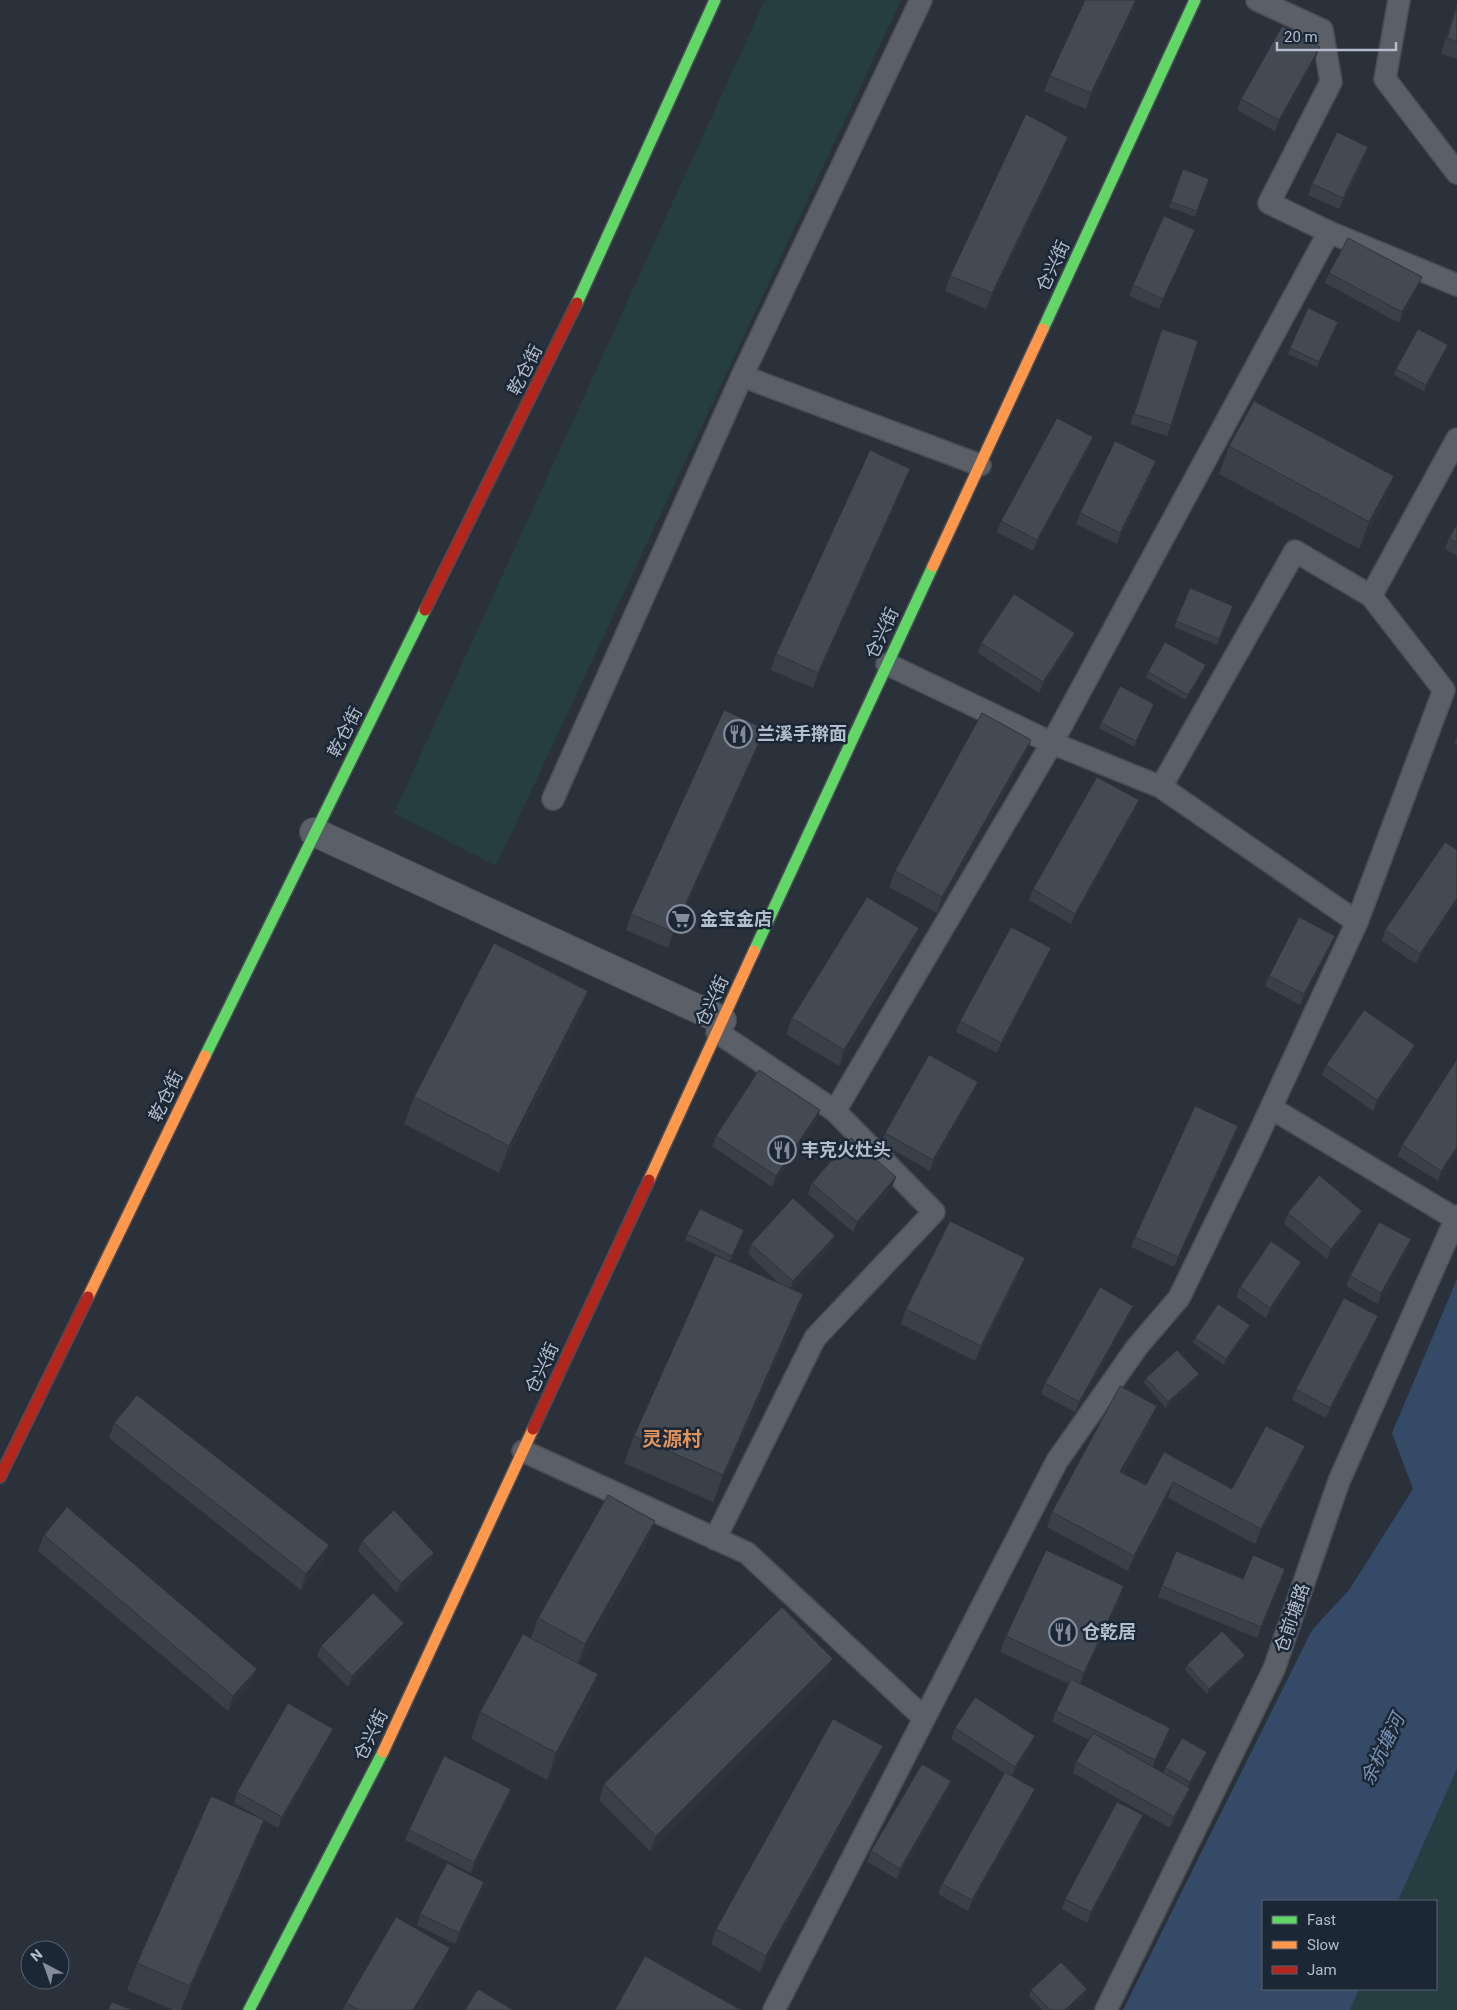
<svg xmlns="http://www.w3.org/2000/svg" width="1457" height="2010" font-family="Roboto,'Noto Sans SC',sans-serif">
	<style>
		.green { fill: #263e42 }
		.water { fill: #344a66 }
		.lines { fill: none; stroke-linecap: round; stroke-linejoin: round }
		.lane-casing { stroke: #484d55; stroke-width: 24 }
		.street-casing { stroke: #484d55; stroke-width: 30 }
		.fast-casing { stroke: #484d55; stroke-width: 14 }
		.slow-casing { stroke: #484d55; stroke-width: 14 }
		.jam-casing { stroke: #484d55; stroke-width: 14 }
		.lane { stroke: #5a5f68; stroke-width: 21 }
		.street { stroke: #5a5f68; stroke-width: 28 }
		.fast { stroke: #63d668; stroke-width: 11 }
		.slow { stroke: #ff974d; stroke-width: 11 }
		.jam { stroke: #b3261e; stroke-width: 11 }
		.wall { fill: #3a4047 }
		.shaded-wall { fill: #30343a }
		.building { fill: #444a53; stroke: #30343a }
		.labels { text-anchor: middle; stroke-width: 5; stroke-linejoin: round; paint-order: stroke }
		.street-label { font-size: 18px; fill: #b4bdcc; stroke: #1c2736 }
		.poi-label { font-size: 18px; font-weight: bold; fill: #b4bdcc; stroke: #1c2736; text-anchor: start }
		.water-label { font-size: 19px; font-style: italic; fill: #7994b6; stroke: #1c2736 }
		.quarter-label { font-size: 20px; font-weight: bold; fill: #de935c; stroke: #1c2736 }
	</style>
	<rect width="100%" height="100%" fill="#2a313b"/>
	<path class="green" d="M765 0H901L496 866 394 813Z
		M1457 1769V2010H1350L1359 1989H1436V1901H1398Z"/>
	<path class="water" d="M1457 1279V1769L1398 1901H1263V1989H1359L1350 2010H1123L1312 1630 1349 1590 1413 1489 1392 1433Z"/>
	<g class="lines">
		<defs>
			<path id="lane" d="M1399 0 1385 79 1457 173
				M1329 232 1457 285
				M742 376 980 465
				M887 664 1052 743 1161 787 1295 551 1371 596 1457 439
				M1161 787 1357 922
				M553 799 742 376 921 0
				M1271 1108 1456 1219
				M835 1111 1052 743 1329 232 1269 203 1331 82 1322 30 1257 0
				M523 1451 747 1553 924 1718
				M715 1539 815 1338 934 1212 835 1111 717 1032
				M774 2010 1057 1461 1137 1347 1179 1298 1256 1140 1357 922 1444 690 1371 596
				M1106 2010 1274 1669 1339 1481 1457 1216"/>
			<path id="street" d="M314 832 722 1020"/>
			<path id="fast" d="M577 303 715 0
				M1043 329 1195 0
				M754 951 933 566
				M205 1056 425 610
				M249 2010 383 1752"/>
			<path id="slow" d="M933 566 1043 329
				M649 1180 754 951
				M88 1297 205 1056
				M383 1752 533 1429"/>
			<path id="jam" d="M425 610 577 303
				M533 1429 649 1180
				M0 1477 88 1297"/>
		</defs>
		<use href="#lane" class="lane-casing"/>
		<use href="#street" class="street-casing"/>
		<use href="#fast" class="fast-casing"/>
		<use href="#slow" class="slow-casing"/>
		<use href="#jam" class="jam-casing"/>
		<use href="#lane" class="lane"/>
		<use href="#street" class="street"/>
		<use href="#fast" class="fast"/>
		<use href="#slow" class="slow"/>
		<use href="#jam" class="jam"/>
	</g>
	<path class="wall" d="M1138 0 1086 109 1044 91 1050 76Z
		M1457 3V59L1441 54Z
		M1316 57 1275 131 1237 110 1241 99Z
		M1068 137 1062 153 986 309 945 291 950 276Z
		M1368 147 1365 157 1339 209 1308 195 1312 184Z
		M1183 169 1209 179 1195 217 1169 207Z
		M1195 230 1191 240 1159 309 1129 296 1133 285Z
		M1329 273 1418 288 1399 323 1325 283Z
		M1336 327 1317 367 1288 354 1290 348Z
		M1162 329 1171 425 1167 436 1130 424Z
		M1448 345 1446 350 1424 391 1394 375 1396 369Z
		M1093 437 1089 448 1033 551 997 532 1001 521Z
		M1229 446 1394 476 1384 503 1359 549 1219 474Z
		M1152 472 1117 544 1076 524 1080 513Z
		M904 484 813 688 771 670 776 654Z
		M1457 524V556L1445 549 1449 538Z
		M1190 588 1233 606 1217 645 1174 627Z
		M981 643H1071L1039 693 978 653Z
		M1204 670 1186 700 1146 678 1148 672Z
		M1152 710 1134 747 1099 728 1101 723Z
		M765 729 759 744 668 948 626 930 631 914Z
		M1457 737V745L1454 743Z
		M1031 740 1025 755 937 913 889 887 895 871Z
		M1135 810 1071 924 1029 900 1033 889Z
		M1457 850V903L1416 964 1382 941 1385 930Z
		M1335 936 1331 947 1300 1005 1265 986 1269 976Z
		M914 944 839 1066 786 1034 792 1018Z
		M1047 959 997 1053 956 1032 960 1021Z
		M579 1018 499 1173 404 1124 414 1097Z
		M1415 1045 1411 1056 1373 1111 1322 1075 1326 1065Z
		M1457 1059V1152L1438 1181 1398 1156 1402 1145Z
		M978 1082 974 1092 930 1171 881 1143 885 1133Z
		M820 1110 816 1121 772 1187 712 1146 716 1136Z
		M1238 1126 1234 1137 1174 1267 1131 1247 1135 1237Z
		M896 1177 892 1187 853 1232 808 1194 812 1183Z
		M1288 1213 1358 1222 1327 1259 1284 1224Z
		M744 1230 730 1261 685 1240 687 1234Z
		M751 1244 831 1246 792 1289 803 1294 794 1321 713 1502 624 1463 634 1436 780 1284 748 1254Z
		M1407 1250 1378 1304 1346 1286 1350 1276Z
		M1301 1262 1298 1273 1266 1318 1236 1297 1240 1287Z
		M1019 1273 975 1361 901 1324 906 1309Z
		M1133 1306 1129 1317 1075 1412 1041 1394 1045 1383Z
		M1375 1326 1326 1418 1292 1400 1296 1389Z
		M1248 1331 1224 1365 1193 1343 1195 1338Z
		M1199 1374 1197 1379 1166 1408 1144 1383 1146 1378Z
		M1151 1421 1123 1473 1146 1485 1164 1452 1232 1489 1299 1462 1255 1544 1168 1498 1128 1571 1047 1527 1052 1512Z
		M114 1423 329 1545 323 1561 301 1590 109 1438Z
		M655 1521 645 1548 579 1664 598 1674 589 1702 547 1780 471 1739 480 1712 531 1638 538 1618Z
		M44 1535 257 1669 251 1684 228 1711 38 1551Z
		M362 1541 434 1553 430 1563 397 1593 358 1551Z
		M1243 1579H1282L1257 1638 1158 1597 1162 1586Z
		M1119 1602 1080 1684 1170 1728 1167 1739 1152 1767 1163 1773 1165 1768 1207 1752 1205 1758 1188 1787 1186 1799 1170 1828 1073 1773 1076 1762 1089 1740 1052 1722 1056 1711 1069 1684 1000 1652 1006 1636Z
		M404 1623 400 1634 348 1687 317 1656 321 1646Z
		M1245 1655 1243 1660 1207 1694 1185 1670 1187 1665Z
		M828 1674 650 1851 599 1800 604 1784Z
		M955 1728 1031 1746 1012 1776 1031 1800 968 1911 938 1894 942 1884 1005 1773 951 1739Z
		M329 1740 278 1828 264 1820 254 1847 181 2010H173L127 1990 137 1963 264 1820 234 1803 237 1792Z
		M883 1746 877 1761 760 1972 711 1944 716 1929Z
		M951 1781 947 1792 897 1879 867 1862 871 1851Z
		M507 1799 471 1873 405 1840 409 1830Z
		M1140 1826 1087 1923 1062 1909 1065 1899Z
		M481 1893 455 1944 417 1925 420 1914Z
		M440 1975 419 2010H343L346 2003Z
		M1087 1989 1085 1995 1069 2010H1042L1029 1996 1031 1990Z"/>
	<path class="shaded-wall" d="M1136 0H1138L1086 109 1091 93Z
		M1320 47 1316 57 1275 131 1279 120Z
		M1068 137 1062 153 986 309 992 293Z
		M1368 147 1365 157 1339 209 1343 198Z
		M1195 230 1191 240 1159 309 1163 299Z
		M1422 277 1418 288 1399 323 1402 312Z
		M1448 345 1446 350 1424 391 1426 385Z
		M1093 437 1089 448 1033 551 1037 540Z
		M1156 461 1152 472 1117 544 1120 533Z
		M910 469 904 484 813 688 818 673Z
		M1394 476 1384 503 1359 549 1369 522Z
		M1075 633 1071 643 1039 693 1043 682Z
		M1206 665 1204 670 1186 700 1188 695Z
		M1154 704 1152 710 1134 747 1136 741Z
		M765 729 759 744 668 948 673 932Z
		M1031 740 1025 755 937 913 942 897Z
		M1139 800 1135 810 1071 924 1075 914Z
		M1457 898V903L1416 964 1420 954Z
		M919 928 914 944 839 1066 844 1050Z
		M1335 936 1331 947 1300 1005 1304 994Z
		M1051 948 1047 959 997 1053 1001 1043Z
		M588 991 579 1018 499 1173 509 1146Z
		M1415 1045 1411 1056 1373 1111 1377 1100Z
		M978 1082 974 1092 930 1171 933 1160Z
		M820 1110 816 1121 772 1187 776 1176Z
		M1238 1126 1234 1137 1174 1267 1178 1257Z
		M1457 1147V1152L1438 1181 1441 1171Z
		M896 1177 892 1187 853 1232 857 1222Z
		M1362 1211 1358 1222 1327 1259 1331 1249Z
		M835 1236 831 1246 789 1292 793 1281Z
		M1411 1239 1407 1250 1378 1304 1381 1293Z
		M1025 1258 1019 1273 975 1361 981 1346Z
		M1301 1262 1298 1273 1266 1318 1270 1308Z
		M803 1294 794 1321 713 1502 723 1475Z
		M1133 1306 1129 1317 1075 1412 1079 1402Z
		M1378 1316 1375 1326 1326 1418 1330 1408Z
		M1250 1325 1248 1331 1224 1365 1226 1359Z
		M1199 1374 1197 1379 1166 1408 1168 1402Z
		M1157 1406 1151 1421 1115 1487 1120 1472Z
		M1305 1446 1299 1462 1255 1544 1261 1529Z
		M1173 1482 1168 1498 1128 1571 1134 1556Z
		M655 1521 645 1548 575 1671 585 1644Z
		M329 1545 323 1561 301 1590 306 1574Z
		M434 1553 430 1563 397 1593 401 1583Z
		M1285 1569 1282 1579 1257 1638 1261 1627Z
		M1124 1586 1119 1602 1079 1688 1084 1673Z
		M404 1623 400 1634 348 1687 352 1676Z
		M1245 1655 1243 1660 1207 1694 1209 1689Z
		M833 1659 828 1674 650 1851 656 1836Z
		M257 1669 251 1684 228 1711 233 1696Z
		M598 1674 589 1702 547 1780 556 1753Z
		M1170 1728 1167 1739 1151 1770 1155 1760Z
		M333 1729 329 1740 278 1828 282 1817Z
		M1035 1736 1031 1746 1011 1778 1015 1767Z
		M883 1746 877 1761 760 1972 766 1956Z
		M1207 1752 1205 1758 1188 1787 1190 1782Z
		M951 1781 947 1792 897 1879 900 1869Z
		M1190 1788 1186 1799 1170 1828 1174 1817Z
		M511 1789 507 1799 471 1873 474 1862Z
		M1035 1789 1031 1800 968 1911 972 1900Z
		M1143 1815 1140 1826 1087 1923 1091 1912Z
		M264 1820 254 1847 181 2010 190 1986Z
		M484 1882 481 1893 455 1944 459 1933Z
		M450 1948 440 1975 419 2010H413Z
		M1087 1989 1085 1995 1069 2010H1065Z"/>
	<path class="building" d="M1085 0H1136L1091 93 1050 76Z
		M1457 6V42L1447 38Z
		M1282 26 1320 47 1279 120 1241 99Z
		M1026 114 1068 137 992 293 950 276Z
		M1337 132 1368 147 1343 198 1312 184Z
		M1183 169 1209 179 1197 211 1171 202Z
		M1164 216 1195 230 1163 299 1133 285Z
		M1348 238 1422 277 1402 312 1329 273Z
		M1308 308 1338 322 1319 362 1290 348Z
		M1162 329 1198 341 1171 425 1134 414Z
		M1418 329 1448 345 1426 385 1396 369Z
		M1254 401 1394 476 1369 522 1229 446Z
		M1057 418 1093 437 1037 540 1001 521Z
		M1115 441 1156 461 1120 533 1080 513Z
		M870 450 910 469 818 673 776 654Z
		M1457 524V543L1449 538Z
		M1190 588 1233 606 1219 639 1176 621Z
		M1014 594 1075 633 1043 682 981 643Z
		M1165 642 1206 665 1188 695 1148 672Z
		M1120 686 1154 704 1136 741 1101 723Z
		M724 710 765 729 673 932 631 914Z
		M982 713 1031 740 942 897 895 871Z
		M1097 777 1139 800 1075 914 1033 889Z
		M1445 842 1457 850V898L1420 954 1385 930Z
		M867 897 919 928 844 1050 792 1018Z
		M1299 917 1335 936 1304 994 1269 976Z
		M1011 927 1051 948 1001 1043 960 1021Z
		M494 943 588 991 509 1146 414 1097Z
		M1364 1010 1415 1045 1377 1100 1326 1065Z
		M929 1055 978 1082 933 1160 885 1133Z
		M1457 1059V1147L1441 1171 1402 1145Z
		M759 1070 820 1110 776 1176 716 1136Z
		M1195 1106 1238 1126 1178 1257 1135 1237Z
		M851 1138 896 1177 857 1222 812 1183Z
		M1319 1175 1362 1211 1331 1249 1288 1213Z
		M793 1198 835 1236 793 1281 751 1244Z
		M700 1209 744 1230 732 1256 687 1234Z
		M950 1221 1025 1258 981 1346 906 1309Z
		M1379 1222 1411 1239 1381 1293 1350 1276Z
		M1271 1241 1301 1262 1270 1308 1240 1287Z
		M715 1255 803 1294 723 1475 634 1436Z
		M1100 1287 1133 1306 1079 1402 1045 1383Z
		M1344 1298 1378 1316 1330 1408 1296 1389Z
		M1218 1304 1250 1325 1226 1359 1195 1338Z
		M1177 1350 1199 1374 1168 1402 1146 1378Z
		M1120 1386 1157 1406 1120 1472 1146 1485 1164 1452 1232 1489 1266 1426 1305 1446 1261 1529 1173 1482 1134 1556 1052 1512Z
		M137 1395 329 1545 306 1574 114 1423Z
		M608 1495 655 1521 585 1644 538 1618Z
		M67 1507 257 1669 233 1696 44 1535Z
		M394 1510 434 1553 401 1583 362 1541Z
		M1046 1550 1124 1586 1084 1673 1006 1636Z
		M1176 1551 1243 1579 1253 1555 1285 1569 1261 1627 1162 1586Z
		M373 1593 404 1623 352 1676 321 1646Z
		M782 1607 833 1659 656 1836 604 1784Z
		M1222 1631 1245 1655 1209 1689 1187 1665Z
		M523 1634 598 1674 556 1753 480 1712Z
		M1071 1679 1170 1728 1155 1760 1056 1711Z
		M975 1697 1035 1736 1015 1767 955 1728Z
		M288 1703 333 1729 282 1817 237 1792Z
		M833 1719 883 1746 766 1956 716 1929Z
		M1093 1733 1190 1788 1174 1817 1076 1762Z
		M1182 1738 1207 1752 1190 1782 1165 1768Z
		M444 1756 511 1789 474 1862 409 1830Z
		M922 1764 951 1781 900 1869 871 1851Z
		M1005 1772 1035 1789 972 1900 942 1884Z
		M211 1796 264 1820 190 1986 137 1963Z
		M1117 1802 1143 1815 1091 1912 1065 1899Z
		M447 1863 484 1882 459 1933 420 1914Z
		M396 1917 450 1948 413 2010H359L346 2003Z
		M645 1956 741 2010H615Z
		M1061 1962 1087 1989 1065 2010H1050L1031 1990Z
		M478 1989 513 2010H465Z
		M112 2002 132 2010H108Z"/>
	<defs>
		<symbol id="restaurant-ring" viewBox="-11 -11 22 22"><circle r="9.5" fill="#1c2736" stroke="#848c99" stroke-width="1.5"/><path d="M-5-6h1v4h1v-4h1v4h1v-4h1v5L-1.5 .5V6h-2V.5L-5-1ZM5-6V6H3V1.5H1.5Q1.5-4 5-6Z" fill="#848c99"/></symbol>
		<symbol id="supermarket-ring" viewBox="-11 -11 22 22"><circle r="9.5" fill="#1c2736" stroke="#848c99" stroke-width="1.5"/><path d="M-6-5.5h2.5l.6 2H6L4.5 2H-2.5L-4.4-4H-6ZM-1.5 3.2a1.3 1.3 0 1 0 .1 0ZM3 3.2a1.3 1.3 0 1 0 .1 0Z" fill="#848c99"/></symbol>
	</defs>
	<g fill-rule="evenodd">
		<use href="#restaurant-ring" x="722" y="718" width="32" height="32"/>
		<use href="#supermarket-ring" x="665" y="903" width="32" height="32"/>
		<use href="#restaurant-ring" x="766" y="1134" width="32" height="32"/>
		<use href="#restaurant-ring" x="1047" y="1616" width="32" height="32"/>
	</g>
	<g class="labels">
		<g class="street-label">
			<text transform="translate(1053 266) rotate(-65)" y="6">仓兴街</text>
			<text transform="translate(525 370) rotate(-63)" y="6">乾仓街</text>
			<text transform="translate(882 633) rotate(-65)" y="6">仓兴街</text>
			<text transform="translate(345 732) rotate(-63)" y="6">乾仓街</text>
			<text transform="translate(712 1001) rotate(-65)" y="6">仓兴街</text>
			<text transform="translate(166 1096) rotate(-64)" y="6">乾仓街</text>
			<text transform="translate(542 1368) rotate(-65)" y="6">仓兴街</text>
			<text transform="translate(1292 1618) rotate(-71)" y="6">仓前塘路</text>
			<text transform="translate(371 1735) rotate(-64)" y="6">仓兴街</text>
		</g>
		<g class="poi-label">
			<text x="757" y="740">兰溪手擀面</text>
			<text x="700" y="925">金宝金店</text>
			<text x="801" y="1156">丰克火灶头</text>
			<text x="1082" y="1638">仓乾居</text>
		</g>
		<g class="water-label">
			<text transform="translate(1382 1749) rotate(-64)" y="7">余杭塘河</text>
		</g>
		<g class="quarter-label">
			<text x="672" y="1446">灵源村</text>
		</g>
	</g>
	<rect x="1262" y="1900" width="175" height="90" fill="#1c2736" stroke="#596372"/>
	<rect x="1272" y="1916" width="25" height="8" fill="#63d668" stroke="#596372"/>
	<text x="1307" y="1925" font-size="15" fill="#b4bdcc">Fast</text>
	<rect x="1272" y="1941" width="25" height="8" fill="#ff974d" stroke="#596372"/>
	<text x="1307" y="1950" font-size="15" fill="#b4bdcc">Slow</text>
	<rect x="1272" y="1966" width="25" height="8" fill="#b3261e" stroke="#596372"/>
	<text x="1307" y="1975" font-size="15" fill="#b4bdcc">Jam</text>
	<g transform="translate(45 1965) rotate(319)"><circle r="24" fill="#1c2736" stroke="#596372"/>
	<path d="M0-4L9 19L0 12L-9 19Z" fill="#848c99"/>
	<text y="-8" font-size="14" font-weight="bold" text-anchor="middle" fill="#b4bdcc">N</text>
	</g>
	<path d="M1277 42v8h119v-8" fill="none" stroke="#b4bdcc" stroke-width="2.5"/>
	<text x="1284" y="42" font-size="15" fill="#b4bdcc" stroke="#1c2736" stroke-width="4" paint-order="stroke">20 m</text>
</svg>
